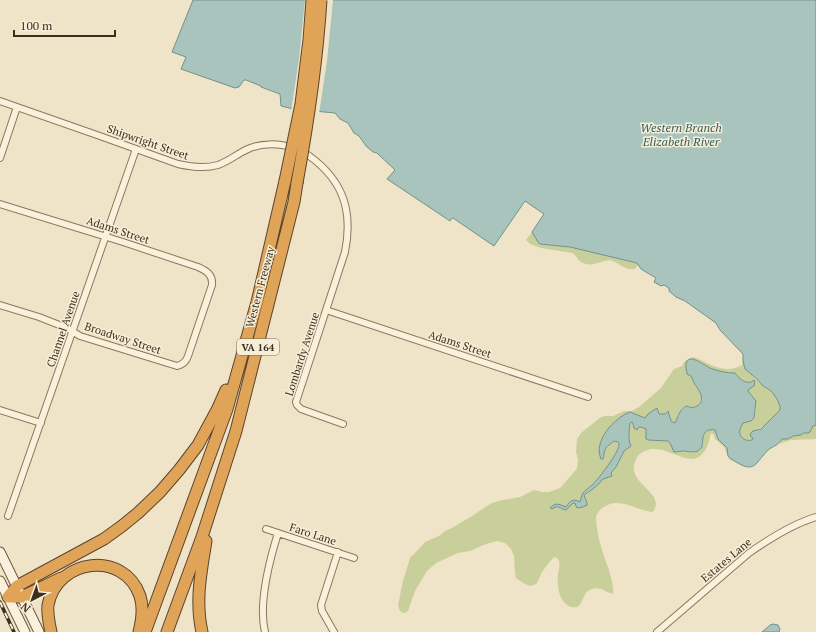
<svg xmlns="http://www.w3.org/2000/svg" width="816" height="632" font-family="'PT Serif',serif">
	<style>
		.green { fill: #c9cf9b }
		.water { fill: #a9c4bc; stroke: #6f938a }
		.pier { fill: #f0e4c8 }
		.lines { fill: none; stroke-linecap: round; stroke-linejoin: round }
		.street-casing { stroke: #8d765c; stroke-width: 8 }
		.secondary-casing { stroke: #6f573f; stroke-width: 11 }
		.highway-casing { stroke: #5b4430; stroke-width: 13 }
		.street { stroke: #faf1dc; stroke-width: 6 }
		.secondary { stroke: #faf1dc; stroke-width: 9 }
		.highway { stroke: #e0a458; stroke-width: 11 }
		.rail-casing { stroke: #3d2e20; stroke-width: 3.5 }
		.rail { stroke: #f7eed8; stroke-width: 2; stroke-dasharray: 6; stroke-linecap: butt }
		.highway-bridge-casing { stroke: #5b4430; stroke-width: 13; stroke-linecap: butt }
		.highway-bridge { stroke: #e0a458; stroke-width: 11 }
		.labels { text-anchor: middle; stroke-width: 3; stroke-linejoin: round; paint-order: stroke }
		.shield { fill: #f7eed8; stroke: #756857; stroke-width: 1 }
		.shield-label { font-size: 10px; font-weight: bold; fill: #3d2e20 }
		.street-label { font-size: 11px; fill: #3d2e20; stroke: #f7eed8 }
		.water-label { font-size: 12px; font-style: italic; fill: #2f5d5a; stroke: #f7eed8 }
	</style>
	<rect width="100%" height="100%" fill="#f0e4c8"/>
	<path class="green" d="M532 232 538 242 540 244 570 247 637 263 640 266H637L635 269C626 271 619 263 610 260 600 261 591 268 581 262 577 259 576 255 572 253L541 248 530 244 526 240Z
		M694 357C710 364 725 375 742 365L743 357 745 369C751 374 756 379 761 384 769 392 781 396 780 410 773 419 764 428 753 431L754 437 752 440C745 442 738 437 740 429 741 427 742 425 743 423L751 421 755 416 756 401 748 391 753 381C746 385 738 379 735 373L722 372 710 368 693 359 686 364C686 370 688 371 691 376 693 379 691 378 693 381 695 385 695 383 697 386 701 392 704 401 697 406 693 408 690 407 685 406 682 409 678 413 677 417 676 419 676 421 675 423L671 421C669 415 665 414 659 414L658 410 648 414 645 418 630 412 619 418 604 435 601 459H603C605 455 603 453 605 450 606 446 611 444 614 441L618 442C619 443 619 444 619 445 619 452 598 480 592 485 589 488 585 490 583 493 581 496 581 499 580 502H569L566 507 556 504 555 506 564 510 573 503H575L576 504 587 505V503L584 496C590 491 598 486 603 479L612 476 611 473 616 467 624 451 629 442 630 435 629 433V429L630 423 632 422 638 428 646 429V439L648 440 668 441C672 445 672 449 676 452L682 451 693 453 702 447C703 438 702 428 715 430L718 439 727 448 729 456 742 465 732 461 729 459 724 447 715 439 714 435 711 433C709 440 708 448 703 453 689 471 666 441 645 451 643 452 639 454 638 456 636 458 635 462 634 465 631 486 666 493 653 512 640 511 629 503 616 503 608 503 596 510 596 519 596 522 597 525 597 528 599 543 604 556 609 570 611 578 614 586 613 594 604 592 600 585 590 590 581 593 584 610 572 607 570 607 569 606 567 605 558 598 557 584 558 573 559 570 560 565 559 561 558 559 558 559 555 557L552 559 542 572 537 583 534 585 530 586 523 583 516 578 515 573 514 556 511 549 505 543 497 541 486 544 470 551 458 553 436 563 427 571 415 591 408 611 405 613 401 612 399 609 398 605 403 581 410 558 416 552 425 542 439 536 445 531 452 528 472 516 490 504 498 501 520 497 534 490 542 492H549L560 488 575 471 577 468 578 460 576 452 577 439 581 433 601 417 605 416H613L624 411H632L639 407 661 388 674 369 682 366 684 362 690 358Z
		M816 425V439L791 440 779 444 782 439H788L793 436 801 435 804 433 810 432 813 426Z"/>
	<path class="water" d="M193 0H816V425L813 426 810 432 808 433H804L801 435 793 436 788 439H782C777 447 772 446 767 451 763 455 760 460 756 464 748 472 737 462 730 458L728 456 727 448 718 439 715 430C702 428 703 438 702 447 697 454 691 452 684 451 680 451 677 452 674 452L671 445 668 441 648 440 646 439V429L640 427 638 428 637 430 634 428 633 424 632 422 630 423C629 429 628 441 631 446L624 451 616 467 611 473 612 476 603 479C598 486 590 491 584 495L587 503V505L583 507 577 508 576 506 575 503H573L566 510C560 509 558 504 552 509L550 508C556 502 558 504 566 507 570 501 573 498 580 502 581 499 581 496 583 493 585 490 589 488 592 485 598 480 619 452 619 445 619 444 619 443 618 442L614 441C611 444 606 446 605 450 603 453 605 455 603 459H601C593 441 614 418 630 412L645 418 648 414 657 408 659 414H665L668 411 671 421 675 423C678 417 680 408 687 406 691 408 693 408 697 406 707 400 698 389 694 383 693 381 692 378 691 376L687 374C687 371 685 367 686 364 688 352 704 365 710 368 718 371 726 373 735 373 739 379 748 386 754 380L755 381 754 386 749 389 748 391 756 401 754 418 751 421 743 423C742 425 741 427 740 429 738 437 745 442 752 440L753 438 751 437 750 434 753 431 761 429 780 410V406L777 399 772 392 762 385 757 379 745 369 743 361V354L720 330 716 323 685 301 676 297 669 291V288L664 285 661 286 654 282 656 278 641 269 637 263 570 247 540 244 538 242 532 232 544 214 525 201 494 246 453 218 451 219 450 221 387 179 395 170 377 153 373 152 366 146 359 136 354 133 348 123 340 119 335 113 293 109 281 106 280 94 261 87V86L246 80H244L239 87 235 88 181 69 186 57 172 52Z
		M773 624 778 625 780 629 779 632H762L770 625Z"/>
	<path class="pier" d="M305 0H333L327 61 319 114 291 111 299 59Z"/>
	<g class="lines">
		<defs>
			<path id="street" d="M0 101 97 135 178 164C191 167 204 169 218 165 229 161 237 154 248 149 261 143 279 143 293 148
				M302 151C341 176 354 207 345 252L296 402 297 405 301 409 343 424
				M0 158 17 107
				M0 204 123 242 198 267C207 271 213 275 212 285L188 356C186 362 182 365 177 366L80 336 67 328 39 317 0 305
				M326 310 588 397
				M0 410 41 423
				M8 516 136 149
				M266 529 354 558
				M265 632C258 603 269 562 278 533
				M334 632 322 611 321 605 338 552
				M657 632 749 553C769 539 792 524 816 517"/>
			<path id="secondary" d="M0 552 39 632
				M0 581 25 632"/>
			<path id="highway" d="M8 597 17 586 104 539 122 526 138 513 160 492 179 470 198 445 218 408 226 390
				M8 597H22L61 578
				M51 632C49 623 47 614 48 605 57 558 124 550 140 596 144 608 142 620 139 632
				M145 632 227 409 257 302 285 181
				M167 632 202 537 236 431 294 202 297 183
				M202 632C195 601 201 572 206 541"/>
		</defs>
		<use href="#street" class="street-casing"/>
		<use href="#secondary" class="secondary-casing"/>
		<use href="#highway" class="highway-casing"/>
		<use href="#street" class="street"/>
		<use href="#secondary" class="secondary"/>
		<use href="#highway" class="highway"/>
		<defs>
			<path id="rail" d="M0 602 14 632"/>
		</defs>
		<use href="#rail" class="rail-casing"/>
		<use href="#rail" class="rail"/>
		<defs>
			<path id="highway-bridge" d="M285 181 301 104 309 40 312 0
				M297 183C308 123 317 62 321 0"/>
		</defs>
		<use href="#highway-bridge" class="highway-bridge-casing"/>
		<use href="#highway-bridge" class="highway-bridge"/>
	</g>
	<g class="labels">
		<rect class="shield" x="237" y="339" width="42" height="16" rx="3"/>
		<g class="shield-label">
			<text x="258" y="351">VA 164</text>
		</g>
		<g class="street-label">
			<text transform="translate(148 142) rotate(19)" y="4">Shipwright Street</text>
			<text transform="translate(118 230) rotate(18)" y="4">Adams Street</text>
			<text transform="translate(260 287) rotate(-75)" y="4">Western Freeway</text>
			<text transform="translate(63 329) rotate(-71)" y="4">Channel Avenue</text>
			<text transform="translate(123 338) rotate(18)" y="4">Broadway Street</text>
			<text transform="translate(460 344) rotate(18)" y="4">Adams Street</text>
			<text transform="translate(302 354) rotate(-72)" y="4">Lombardy Avenue</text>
			<text transform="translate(313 534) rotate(18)" y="4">Faro Lane</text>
			<text transform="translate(726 560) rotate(-40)" y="4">Estates Lane</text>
		</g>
		<g class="water-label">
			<text x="681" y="132">Western Branch<tspan x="681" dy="14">Elizabeth River</tspan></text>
		</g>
	</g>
	<g transform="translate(32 600) rotate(221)" stroke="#f7eed8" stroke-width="3" paint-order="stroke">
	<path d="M0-3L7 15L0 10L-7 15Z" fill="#3d2e20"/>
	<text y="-6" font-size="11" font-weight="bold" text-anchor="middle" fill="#3d2e20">N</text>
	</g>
	<path d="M14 30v6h101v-6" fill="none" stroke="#3d2e20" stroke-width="2"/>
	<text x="20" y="30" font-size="12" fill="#3d2e20" stroke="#f7eed8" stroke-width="3" paint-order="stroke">100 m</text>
</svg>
